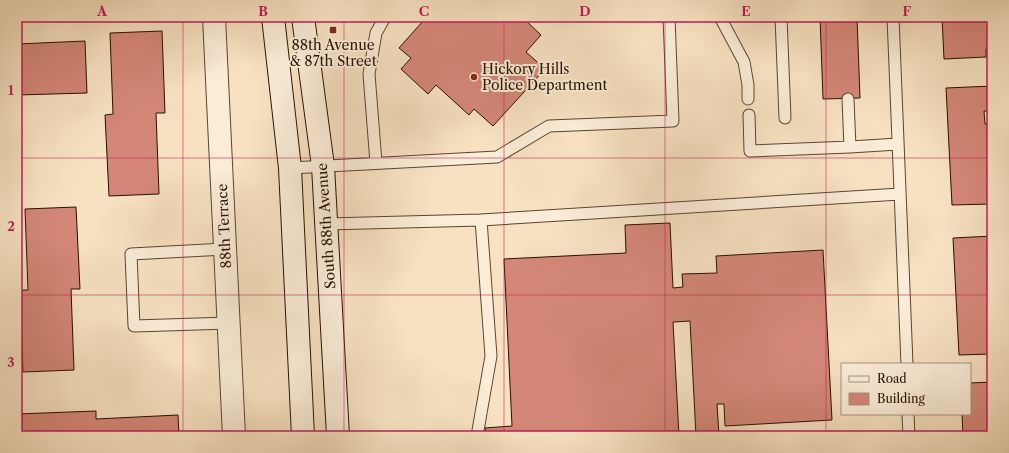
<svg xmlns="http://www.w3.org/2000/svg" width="1009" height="453" font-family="'Libre Caslon Text',serif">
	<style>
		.building { fill: #d48778; stroke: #271000 }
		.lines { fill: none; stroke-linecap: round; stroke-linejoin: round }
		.lane-casing { stroke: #5b4430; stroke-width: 13 }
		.street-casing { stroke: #5b4430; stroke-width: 24 }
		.secondary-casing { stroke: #271000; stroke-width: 24 }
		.lane { stroke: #faecd7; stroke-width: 11 }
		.street { stroke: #faecd7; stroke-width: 22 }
		.secondary { stroke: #faecd7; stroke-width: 22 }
		.grid { fill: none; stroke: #c2185b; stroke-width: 1; stroke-opacity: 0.55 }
		.poi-dot { fill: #8f2418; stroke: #faecd7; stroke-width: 1.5 }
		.labels { text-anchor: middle; stroke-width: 4; stroke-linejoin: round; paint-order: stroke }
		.poi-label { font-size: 14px; fill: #271000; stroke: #faecd7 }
		.street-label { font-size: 14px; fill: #271000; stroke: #faecd7 }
		.neatline { fill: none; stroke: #c2185b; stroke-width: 1.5 }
		.grid-label { font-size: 13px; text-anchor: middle; font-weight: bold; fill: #c2185b }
	</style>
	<rect width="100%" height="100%" fill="#f7e1c1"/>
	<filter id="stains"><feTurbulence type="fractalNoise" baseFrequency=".005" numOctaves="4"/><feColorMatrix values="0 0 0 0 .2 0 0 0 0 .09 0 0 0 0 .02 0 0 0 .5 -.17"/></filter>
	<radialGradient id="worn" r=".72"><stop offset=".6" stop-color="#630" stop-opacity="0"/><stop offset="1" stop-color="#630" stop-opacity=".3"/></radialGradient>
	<path class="building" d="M418 17H522L541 35 526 52 545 69 493 126 474 109 469 115 436 85 428 94 401 69 411 58 399 48 423 21Z
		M820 17H857L860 98 823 99Z
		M942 17H990V26H992V49H986V57L944 59Z
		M162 31 165 113H156L159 194 109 196 105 115 113 114 110 33Z
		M85 41 87 93 17 95V44Z
		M992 86V111H984L985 124H992V168H987L988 181H992V204L952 205 946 88Z
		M76 207 80 289H71L74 370 23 372 20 290H28L25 209Z
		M670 223 673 288 683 287 682 274 717 273 716 256 823 250 832 420 725 426 724 404H717L719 436H696L690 321 673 322 679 436H486L485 428 512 426 504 259 626 253 625 225Z
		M992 236V354L959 355 953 238Z
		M992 382V436H963L962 414H970V383Z
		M96 411V419L178 415 179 436H17V414Z"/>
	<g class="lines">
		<defs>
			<path id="lane" d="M720 17 744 62 748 85V99
				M781 17 785 118
				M893 17 907 364
				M749 115 750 151 850 147 848 99
				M850 147 898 144
				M376 163 369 74 376 33 385 17
				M290 168 497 157 549 126 673 121 669 17
				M327 224 481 220 900 194
				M225 249 131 254 134 326 229 323
				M908 414 909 436
				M477 436 491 356 481 220"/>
			<path id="street" d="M214 17 234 436"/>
			<path id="secondary" d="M273 17 290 168 303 436
				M303 17 323 166 338 436"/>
		</defs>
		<use href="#lane" class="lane-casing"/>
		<use href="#street" class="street-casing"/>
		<use href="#secondary" class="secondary-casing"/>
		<use href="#lane" class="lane"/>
		<use href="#street" class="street"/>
		<use href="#secondary" class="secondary"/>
	</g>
	<path class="grid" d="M183 17V436M344 17V436M504 17V436M665 17V436M826 17V436M17 158H992M17 295H992"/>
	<g class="poi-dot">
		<rect x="329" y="26" width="8" height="8" rx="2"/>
		<circle cx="474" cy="77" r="4"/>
	</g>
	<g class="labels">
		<g class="poi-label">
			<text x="333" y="50">88th Avenue<tspan x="333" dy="16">&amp; 87th Street</tspan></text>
			<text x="482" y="74" text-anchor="start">Hickory Hills<tspan x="482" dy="16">Police Department</tspan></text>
		</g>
		<g class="street-label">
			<text transform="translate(224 226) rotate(-93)" y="5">88th Terrace</text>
			<text transform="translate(326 226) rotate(-94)" y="5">South 88th Avenue</text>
		</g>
	</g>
	<rect width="1009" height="453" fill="none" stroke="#f7e1c1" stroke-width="44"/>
	<rect x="841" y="363" width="130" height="52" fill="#faecd7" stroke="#a69481"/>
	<rect x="849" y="376" width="20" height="6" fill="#faecd7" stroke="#a69481"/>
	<text x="877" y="383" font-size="12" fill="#271000">Road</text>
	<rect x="849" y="393" width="20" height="12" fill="#d48778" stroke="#a69481"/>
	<text x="877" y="403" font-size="12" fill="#271000">Building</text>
	<rect x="22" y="22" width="965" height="409" class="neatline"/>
	<g class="grid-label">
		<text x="102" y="16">A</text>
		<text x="263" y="16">B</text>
		<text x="424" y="16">C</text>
		<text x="585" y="16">D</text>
		<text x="746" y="16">E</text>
		<text x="907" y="16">F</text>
		<text x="11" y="95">1</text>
		<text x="11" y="231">2</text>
		<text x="11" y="367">3</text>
	</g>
	<rect width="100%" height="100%" filter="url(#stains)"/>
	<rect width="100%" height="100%" fill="url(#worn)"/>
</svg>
